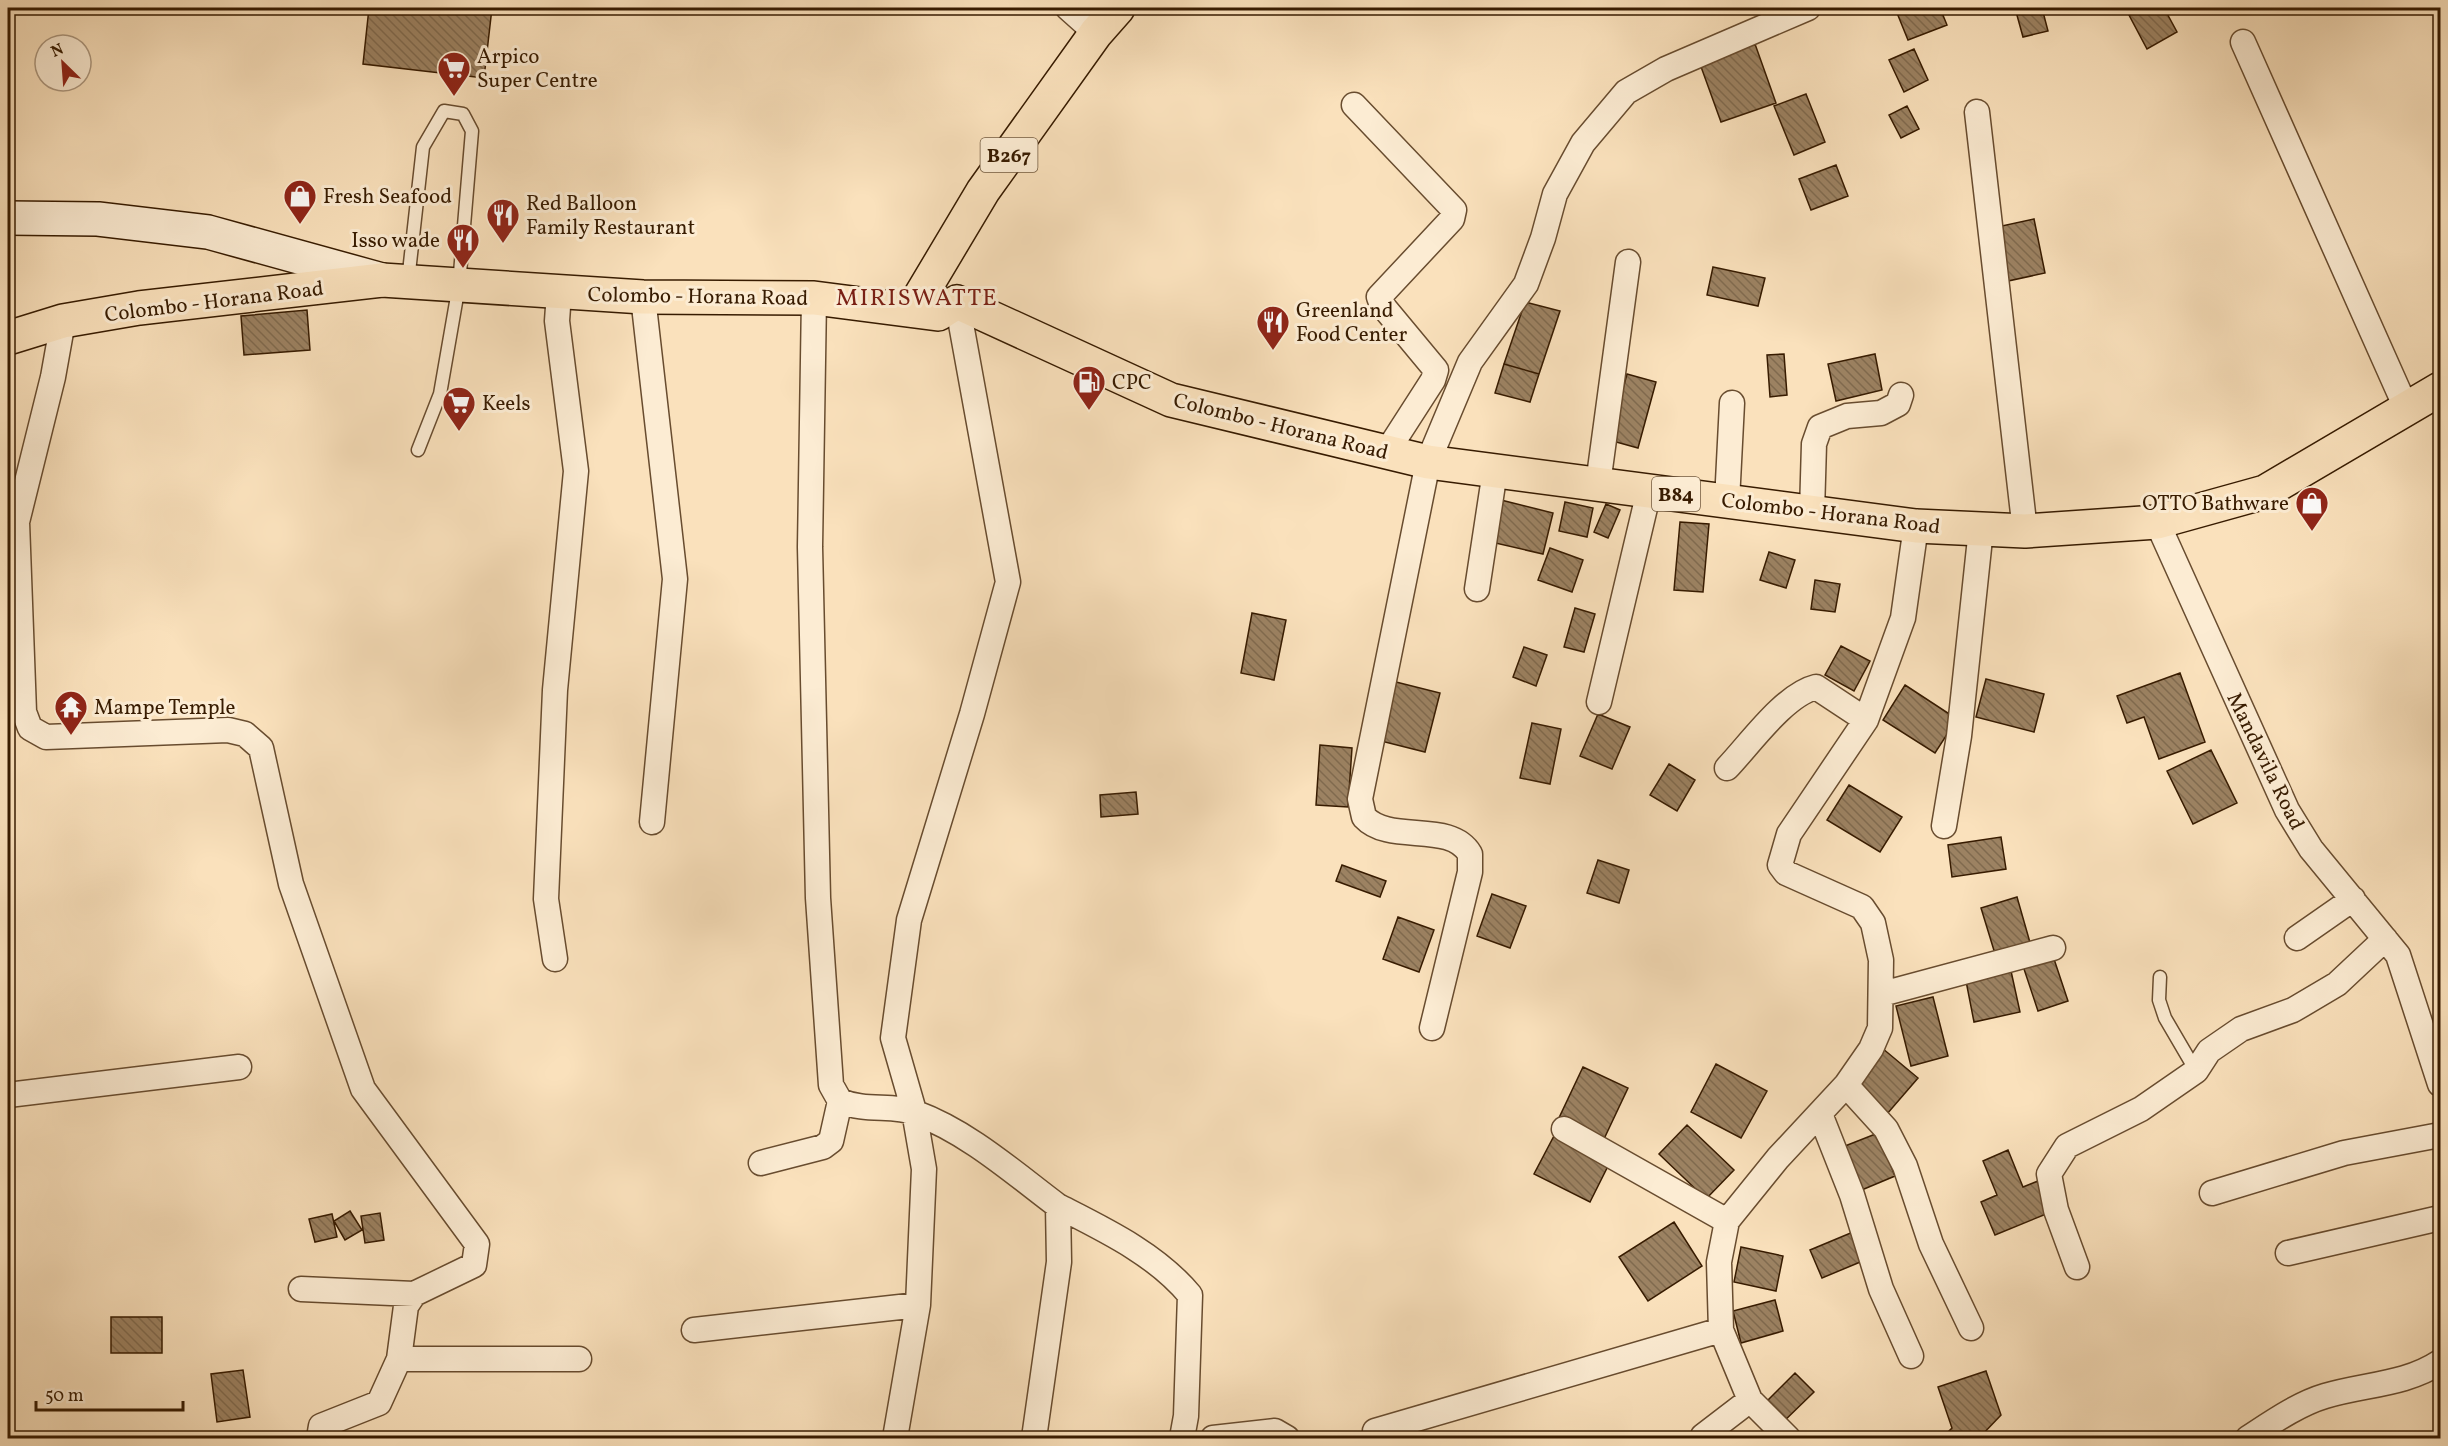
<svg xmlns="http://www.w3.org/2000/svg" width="2448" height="1446" font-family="Vollkorn,serif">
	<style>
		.building { fill: url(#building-back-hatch); stroke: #371b00; stroke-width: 1.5 }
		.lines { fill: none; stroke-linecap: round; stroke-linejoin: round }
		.lane-casing { stroke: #684c2f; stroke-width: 15 }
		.street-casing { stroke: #684c2f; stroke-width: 27 }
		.secondary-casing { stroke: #371b00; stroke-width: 36 }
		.primary-casing { stroke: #371b00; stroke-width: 36 }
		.lane { stroke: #fcecd3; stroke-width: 12 }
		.street { stroke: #fcecd3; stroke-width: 24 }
		.secondary { stroke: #fcecd3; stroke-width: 33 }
		.primary { stroke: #fae1bc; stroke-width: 33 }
		.labels { text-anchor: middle; stroke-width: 6; stroke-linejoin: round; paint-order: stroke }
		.shield { fill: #fcecd3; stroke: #725a3f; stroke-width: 1.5 }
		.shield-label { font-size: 20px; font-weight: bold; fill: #371b00 }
		.poi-label { font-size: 21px; fill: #371b00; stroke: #fcecd3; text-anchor: start }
		.street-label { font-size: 21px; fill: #371b00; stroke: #fcecd3 }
		.quarter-label { font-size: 24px; letter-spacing: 1.5px; fill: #7a1f14; stroke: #fcecd3 }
	</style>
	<defs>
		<pattern id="building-back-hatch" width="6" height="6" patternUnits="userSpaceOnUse" patternTransform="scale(1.5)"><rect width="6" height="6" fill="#9c8262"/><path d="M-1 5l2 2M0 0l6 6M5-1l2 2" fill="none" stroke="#806a4e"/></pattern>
	</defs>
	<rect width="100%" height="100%" fill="#fae1bc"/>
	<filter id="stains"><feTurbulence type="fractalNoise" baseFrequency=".00333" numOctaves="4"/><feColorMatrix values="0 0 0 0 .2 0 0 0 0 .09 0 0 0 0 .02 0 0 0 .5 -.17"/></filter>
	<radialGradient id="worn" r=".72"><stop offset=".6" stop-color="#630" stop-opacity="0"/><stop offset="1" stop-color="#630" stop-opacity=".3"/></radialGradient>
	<path class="building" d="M369 8H492L484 78 363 64Z
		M1895 8H1940L1947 25 1908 40Z
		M2015 8H2042L2048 31 2023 37Z
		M2144 8H2164L2177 32 2147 49 2129 15Z
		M1755 44 1776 103 1721 122 1700 64Z
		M1914 49 1928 80 1904 92 1889 60Z
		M1806 94 1825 142 1794 155 1774 106Z
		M1907 106 1919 129 1901 138 1889 115Z
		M1836 165 1848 196 1811 210 1799 179Z
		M2034 219 2045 273 2008 281 1997 227Z
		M1713 267 1765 278 1758 306 1707 295Z
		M1525 302 1560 311 1539 374 1504 364Z
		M307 310 310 350 244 355 241 316Z
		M1784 354 1787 395 1770 397 1767 355Z
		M1875 354 1882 390 1836 401 1828 364Z
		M1504 364 1539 374 1530 402 1495 393Z
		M1627 374 1656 382 1638 448 1609 440Z
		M1501 500 1553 513 1543 554 1491 542Z
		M1565 502 1593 508 1587 537 1559 531Z
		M1606 504 1620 510 1608 538 1594 532Z
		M1680 522 1709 524 1703 592 1674 590Z
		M1550 548 1583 560 1572 592 1538 580Z
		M1769 552 1795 560 1786 588 1760 580Z
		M1815 580 1840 584 1835 612 1811 609Z
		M1575 608 1595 614 1584 652 1564 647Z
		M1252 613 1286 620 1274 680 1241 673Z
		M1841 646 1870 661 1854 691 1825 675Z
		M1524 647 1547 655 1536 686 1513 677Z
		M2180 673 2205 742 2159 759 2144 717 2127 723 2117 696Z
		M1986 679 2044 694 2034 732 1976 717Z
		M1396 682 1440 693 1425 752 1381 741Z
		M1905 685 1957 719 1935 753 1883 720Z
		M1598 714 1630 727 1612 769 1580 756Z
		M1532 723 1561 729 1550 784 1520 778Z
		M1320 745 1352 748 1348 807 1316 805Z
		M2211 750 2237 803 2193 824 2167 771Z
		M1669 764 1695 780 1677 811 1650 795Z
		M1849 785 1902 817 1880 852 1827 820Z
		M1136 792 1138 814 1101 817 1100 795Z
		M2001 837 2006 869 1952 877 1948 845Z
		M1598 860 1629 870 1619 903 1587 893Z
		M1342 865 1386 881 1380 897 1336 881Z
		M1492 894 1526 906 1510 948 1477 936Z
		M2017 897 2031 946 1996 957 1981 908Z
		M1398 917 1434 930 1419 972 1383 959Z
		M2053 956 2068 1001 2038 1011 2023 966Z
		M2011 971 2020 1012 1974 1022 1966 981Z
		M1933 997 1948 1056 1911 1066 1896 1006Z
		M1882 1048 1918 1078 1887 1114 1851 1084Z
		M1716 1064 1767 1091 1741 1138 1691 1112Z
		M1583 1067 1628 1088 1603 1141 1558 1120Z
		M1687 1125 1734 1170 1706 1199 1659 1154Z
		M1878 1133 1895 1176 1857 1192 1840 1148Z
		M1555 1134 1610 1162 1590 1202 1534 1174Z
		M2008 1150 2023 1187 2038 1181 2051 1212 1995 1235 1981 1202 1997 1195 1983 1161Z
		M350 1211 362 1230 345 1240 334 1221Z
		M380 1213 384 1240 365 1243 361 1216Z
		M332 1214 337 1237 315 1242 309 1219Z
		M1674 1222 1702 1266 1648 1301 1619 1257Z
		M1853 1232 1865 1260 1822 1278 1810 1250Z
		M1741 1247 1783 1256 1776 1291 1734 1282Z
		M1775 1300 1783 1331 1741 1343 1733 1311Z
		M111 1317H162V1353H111Z
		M243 1370 250 1417 217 1422 211 1374Z
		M1986 1371 2001 1415 1979 1438H1942L1952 1428 1938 1387Z
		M1795 1373 1814 1392 1779 1426 1761 1407Z"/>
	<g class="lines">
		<defs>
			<path id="lane" d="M408 281 423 147 444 111 463 114 472 131 459 285 440 394 418 450
				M2160 977 2159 1000 2165 1018 2196 1071"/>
			<path id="street" d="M1068 8 1096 33
				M2243 42 2407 410
				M1354 105 1454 210 1452 219 1379 297 1382 305 1436 370 1433 380 1386 453
				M1977 112 2025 531
				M643 297 675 579 652 822
				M814 298 810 547 818 898 831 1085 840 1101C866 1112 893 1104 916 1113 968 1132 1014 1173 1058 1206L1059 1262 1034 1438
				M63 321 53 377 17 522 24 712 30 728 46 737 228 730 245 734 261 748 291 884 363 1089 477 1244 474 1265 414 1294 406 1306 399 1359 379 1403 321 1426 319 1438
				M1598 484 1628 262
				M1727 501 1732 403
				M1812 512 1814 444 1820 427 1847 416 1881 413 1898 404 1901 395
				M2157 522 2287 810 2311 849 2398 955 2440 1084
				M1477 589 1495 471
				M1599 702 1649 491
				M1727 768C1750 744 1784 695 1816 687L1866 720
				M1944 826 1959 736 1981 529
				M2297 938 2353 899
				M555 959 546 899 555 690 576 471 557 321 559 293
				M1882 994 2053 948
				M1432 1028 1470 872V854C1450 820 1390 845 1364 817L1360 799 1428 462 1470 362 1526 284 1543 238 1555 194 1583 143 1626 92 1666 69 1808 8
				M1846 1085 1886 1129 1905 1166 1931 1244 1971 1328
				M8 1095 239 1067
				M1820 1114 1852 1195 1881 1289 1911 1356
				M1564 1129 1727 1221
				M761 1163 823 1147 831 1141 840 1101
				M2212 1193 2344 1153 2440 1135
				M1058 1206C1105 1230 1156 1254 1190 1295L1186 1416 1182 1438
				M2288 1253 2440 1218
				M2077 1267 2056 1210 2049 1174 2067 1146 2141 1109 2196 1071 2209 1051 2241 1029 2293 1010 2337 984 2385 939
				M301 1289 414 1294
				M694 1330 918 1305
				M399 1359H579
				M1375 1431 1721 1330
				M1703 1436 1750 1400
				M895 1438 918 1305 924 1169 914 1111 893 1038 909 920 972 714 1008 582 957 302
				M1213 1438 1275 1431 1287 1438
				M1788 1438 1750 1400 1721 1330 1719 1262 1727 1221 1778 1158 1846 1085 1871 1049 1880 1028 1881 960 1873 923 1862 907 1786 873 1780 865 1789 834 1866 720 1903 618 1916 526
				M2248 1438C2271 1423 2298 1404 2325 1396 2365 1384 2405 1385 2440 1362"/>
			<path id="secondary" d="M8 218 98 219 208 232 382 280"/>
			<path id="primary" d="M912 310 983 191 1096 33 1118 8
				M8 338 63 321 139 308 382 280 643 297 814 298 938 314 957 302 1171 400 1428 462 1916 526 2025 531 2157 522 2265 492 2440 389"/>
		</defs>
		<use href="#lane" class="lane-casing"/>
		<use href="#street" class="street-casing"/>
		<use href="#secondary" class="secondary-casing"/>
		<use href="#primary" class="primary-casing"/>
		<use href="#lane" class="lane"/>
		<use href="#street" class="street"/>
		<use href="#secondary" class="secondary"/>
		<use href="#primary" class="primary"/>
	</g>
	<defs>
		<symbol id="supermarket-pin" viewBox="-11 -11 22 30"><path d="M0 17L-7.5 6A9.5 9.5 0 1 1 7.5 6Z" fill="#8f2418" stroke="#fcecd3"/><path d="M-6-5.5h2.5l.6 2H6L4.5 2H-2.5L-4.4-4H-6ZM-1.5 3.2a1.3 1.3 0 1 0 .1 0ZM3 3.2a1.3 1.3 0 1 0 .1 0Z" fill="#fff"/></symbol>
		<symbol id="shop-pin" viewBox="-11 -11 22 30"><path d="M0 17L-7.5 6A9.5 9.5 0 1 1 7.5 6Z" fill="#8f2418" stroke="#fcecd3"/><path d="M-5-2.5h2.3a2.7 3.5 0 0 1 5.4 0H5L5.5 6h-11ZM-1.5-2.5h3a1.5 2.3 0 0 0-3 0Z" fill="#fff"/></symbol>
		<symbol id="restaurant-pin" viewBox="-11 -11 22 30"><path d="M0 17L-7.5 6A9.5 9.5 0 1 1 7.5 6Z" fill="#8f2418" stroke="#fcecd3"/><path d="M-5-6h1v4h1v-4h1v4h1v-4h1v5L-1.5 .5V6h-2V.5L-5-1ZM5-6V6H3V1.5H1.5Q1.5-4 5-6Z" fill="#fff"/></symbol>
		<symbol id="fuel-pin" viewBox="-11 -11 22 30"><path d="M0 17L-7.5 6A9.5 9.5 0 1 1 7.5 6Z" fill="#8f2418" stroke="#fcecd3"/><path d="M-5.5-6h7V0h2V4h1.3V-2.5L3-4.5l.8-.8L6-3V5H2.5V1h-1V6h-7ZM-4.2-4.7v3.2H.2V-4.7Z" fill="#fff"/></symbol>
		<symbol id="temple-pin" viewBox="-11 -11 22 30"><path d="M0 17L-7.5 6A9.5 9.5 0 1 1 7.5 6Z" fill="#8f2418" stroke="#fcecd3"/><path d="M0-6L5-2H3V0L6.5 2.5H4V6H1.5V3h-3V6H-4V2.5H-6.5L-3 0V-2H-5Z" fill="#fff"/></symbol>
	</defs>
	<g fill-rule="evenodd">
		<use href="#supermarket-pin" x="435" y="49" width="38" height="52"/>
		<use href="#shop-pin" x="281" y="177" width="38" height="52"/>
		<use href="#restaurant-pin" x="484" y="196" width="38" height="52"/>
		<use href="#restaurant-pin" x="444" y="221" width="38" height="52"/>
		<use href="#restaurant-pin" x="1254" y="303" width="38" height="52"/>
		<use href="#fuel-pin" x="1070" y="363" width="38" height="52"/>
		<use href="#supermarket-pin" x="440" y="384" width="38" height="52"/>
		<use href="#shop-pin" x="2293" y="484" width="38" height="52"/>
		<use href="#temple-pin" x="52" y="688" width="38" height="52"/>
	</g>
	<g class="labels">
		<g class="shield">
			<rect x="980.5" y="138" width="57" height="34" rx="4.5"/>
			<rect x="1652" y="477" width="48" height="34" rx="4.5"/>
		</g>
		<g class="shield-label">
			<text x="1009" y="162">B267</text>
			<text x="1676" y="501">B84</text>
		</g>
		<g class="poi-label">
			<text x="477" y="63">Arpico<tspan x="477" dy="24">Super Centre</tspan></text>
			<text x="323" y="203">Fresh Seafood</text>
			<text x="526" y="210">Red Balloon<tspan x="526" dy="24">Family Restaurant</tspan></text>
			<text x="440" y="247" text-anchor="end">Isso wade</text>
			<text x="1296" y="317">Greenland<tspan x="1296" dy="24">Food Center</tspan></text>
			<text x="1112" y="389">CPC</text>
			<text x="482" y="410">Keels</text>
			<text x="2289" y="510" text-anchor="end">OTTO Bathware</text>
			<text x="94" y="714">Mampe Temple</text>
		</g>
		<g class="street-label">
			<text transform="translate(698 296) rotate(1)" y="7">Colombo - Horana Road</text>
			<text transform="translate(214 301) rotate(-7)" y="7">Colombo - Horana Road</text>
			<text transform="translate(1281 426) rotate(14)" y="7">Colombo - Horana Road</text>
			<text transform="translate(1831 513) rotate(7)" y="7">Colombo - Horana Road</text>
			<text transform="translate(2266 761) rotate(64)" y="7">Mandavila Road</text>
		</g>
		<g class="quarter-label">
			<text x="917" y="305">MIRISWATTE</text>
		</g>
	</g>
	<rect width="2448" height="1446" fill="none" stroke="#fae1bc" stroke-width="30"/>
	<rect x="9" y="9" width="2430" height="1428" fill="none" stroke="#371b00" stroke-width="3"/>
	<rect x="15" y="15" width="2418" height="1416" fill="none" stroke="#371b00" stroke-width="1.5"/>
	<g transform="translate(63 63) rotate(335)"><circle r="28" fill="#fcecd3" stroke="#ad987f" stroke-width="1.5"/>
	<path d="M0-4.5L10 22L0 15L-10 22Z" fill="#8f2418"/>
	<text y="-9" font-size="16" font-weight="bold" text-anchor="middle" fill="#371b00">N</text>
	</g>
	<path d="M36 1401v9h147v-9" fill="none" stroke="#371b00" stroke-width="3"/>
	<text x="45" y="1401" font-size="18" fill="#371b00" stroke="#fcecd3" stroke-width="4.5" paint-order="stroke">50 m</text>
	<rect width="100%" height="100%" filter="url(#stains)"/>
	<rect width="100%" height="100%" fill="url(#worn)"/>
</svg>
